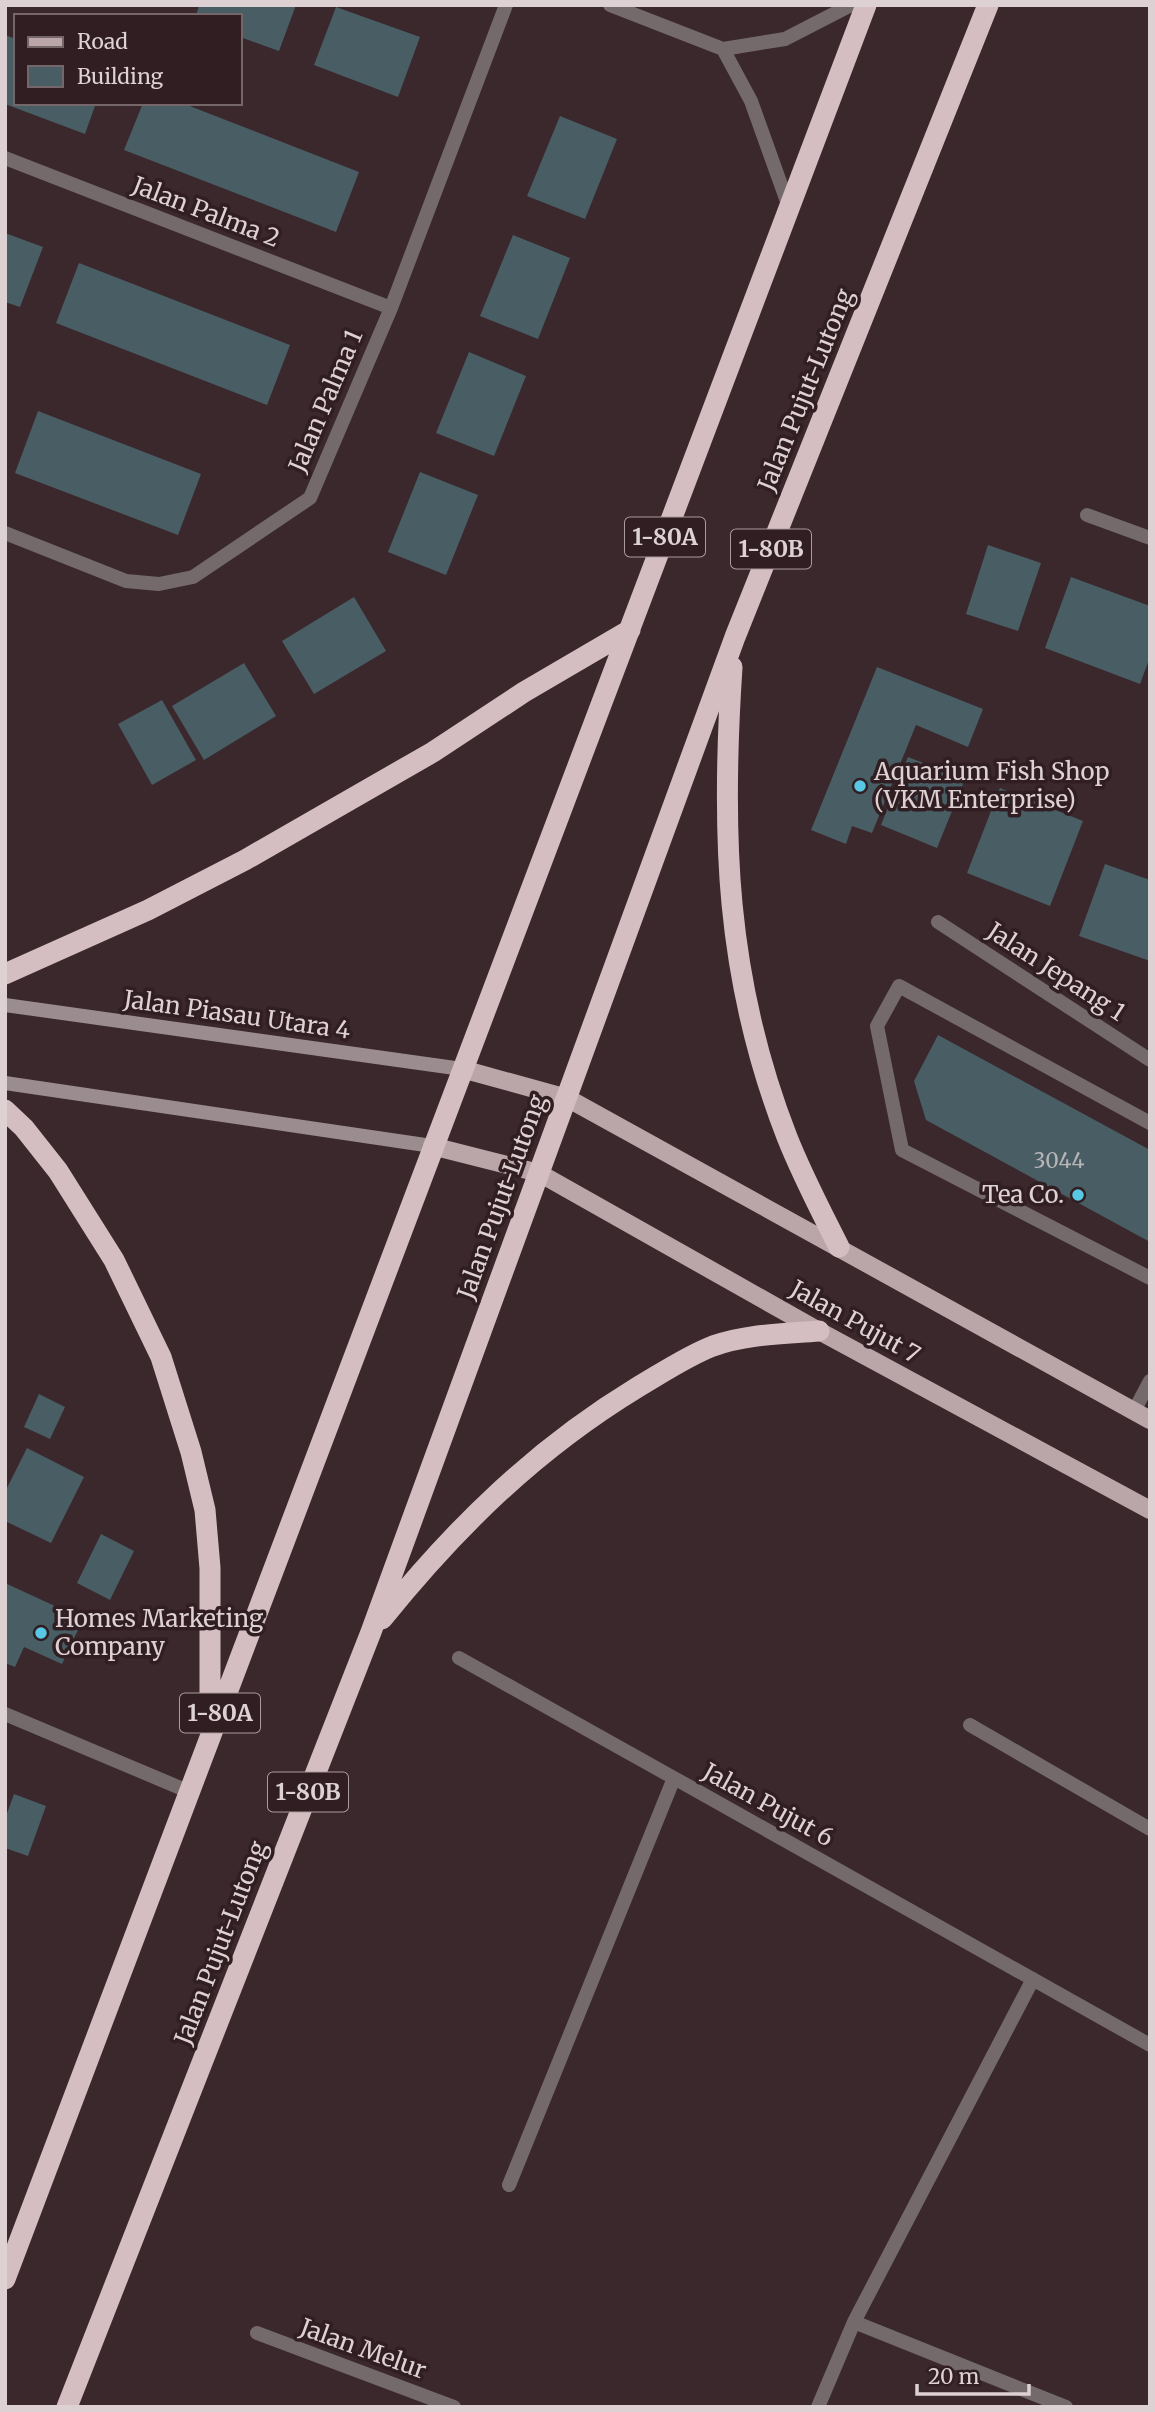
<svg xmlns="http://www.w3.org/2000/svg" width="1155" height="2412" font-family="Merriweather,serif">
	<style>
		.building { fill: #485e64 }
		.lines { fill: none; stroke-linecap: round; stroke-linejoin: round }
		.lane { stroke: #746a6c; stroke-width: 14 }
		.street { stroke: #746a6c; stroke-width: 14 }
		.secondary { stroke: #9b8c8f; stroke-width: 14 }
		.primary { stroke: #baa6a9; stroke-width: 18 }
		.highway { stroke: #d5bec2; stroke-width: 21 }
		.poi-dot { fill: #59c8e5; stroke: #301e22; stroke-width: 2.5 }
		.labels { text-anchor: middle; stroke-width: 7; stroke-linejoin: round; paint-order: stroke }
		.number-label { font-size: 21px; fill: #b8b4b7 }
		.shield { fill: #301e22; stroke: #a99b9e; stroke-width: 2 }
		.shield-label { font-size: 23px; font-weight: bold; fill: #ddd1d3 }
		.street-label { font-size: 24px; fill: #ddd1d3; stroke: #301e22 }
		.poi-label { font-size: 24px; fill: #ddd1d3; stroke: #301e22; text-anchor: start }
	</style>
	<rect width="100%" height="100%" fill="#3a282c"/>
	<path class="building" d="M199 5H296L279 51 240 37V16H196Z
		M336 7 420 37 398 97 314 65Z
		M5 35 16 39V103H96L85 134 5 104Z
		M143 103H182L359 172 336 232 124 150Z
		M560 116 617 139 585 219 527 196Z
		M5 233 43 247 20 307 5 302Z
		M513 235 570 258 538 339 480 316Z
		M79 263 290 345 267 405 56 323Z
		M469 352 526 376 494 456 436 433Z
		M38 411 201 474 178 535 15 473Z
		M420 472 478 495 446 575 388 552Z
		M988 545 1041 563 1018 631 966 614Z
		M1071 577 1150 606V657L1140 684 1045 648Z
		M354 597 386 651 314 694 282 641Z
		M244 663 276 716 204 760 172 706Z
		M877 667 983 709 968 747 916 725 872 833 852 826 846 844 811 830Z
		M162 700 196 760 152 785 118 724Z
		M908 757 965 779 937 848 881 825Z
		M1000 788 1083 821 1050 906 967 873Z
		M1105 864 1150 880V961L1079 936Z
		M938 1035 1150 1150V1242L926 1120 914 1081Z
		M39 1394 65 1407 50 1439 24 1427Z
		M27 1448 84 1477 51 1543 5 1521V1492Z
		M101 1534 134 1551 110 1600 77 1583Z
		M5 1583 83 1619 62 1664 24 1647 15 1667 5 1663Z
		M14 1794 46 1806 28 1856 5 1848V1819Z"/>
	<g class="lines">
		<path class="lane" d="M1150 1123 899 986 877 1026 902 1150 1150 1278
			M1134 1411 1150 1381"/>
		<path class="street" d="M610 5 723 49
			M723 49 751 101 789 207
			M723 49 785 39 851 5
			M5 158 391 308
			M1087 515 1150 538
			M5 533 126 581 159 584 193 577 310 498 391 308 506 5
			M938 922 1150 1060
			M459 1658 674 1778
			M5 1714 190 1792
			M970 1725 1150 1829
			M509 2185 674 1778 1150 2045
			M854 2322 1066 2407
			M257 2333 454 2407
			M818 2407 854 2322 1033 1979"/>
		<path class="secondary" d="M5 1005 462 1069
			M5 1083 432 1146"/>
		<path class="primary" d="M462 1069 567 1098 1150 1420
			M432 1146 539 1173 819 1331 1150 1510"/>
		<path class="highway" d="M732 667C721 834 725 978 787 1137 802 1175 821 1211 839 1247
			M5 974 148 910 245 860 433 752 524 692 630 630
			M5 1110 24 1128 58 1171 114 1260 161 1357 191 1452 205 1510 210 1568V1723
			M382 1619C457 1526 536 1449 638 1387 662 1373 687 1356 713 1346 747 1334 783 1334 819 1331
			M5 2279 866 5
			M67 2407 371 1632 735 637 988 5"/>
	</g>
	<g class="poi-dot">
		<circle cx="860" cy="786" r="7"/>
		<circle cx="1078" cy="1195" r="7"/>
		<circle cx="41" cy="1633" r="7"/>
	</g>
	<g class="labels">
		<g class="number-label">
			<text x="1059" y="1168">3044</text>
		</g>
		<g class="shield">
			<rect x="625" y="517.5" width="80" height="39" rx="5"/>
			<rect x="731" y="529.5" width="80" height="39" rx="5"/>
			<rect x="180" y="1693.5" width="80" height="39" rx="5"/>
			<rect x="268" y="1772.5" width="80" height="39" rx="5"/>
		</g>
		<g class="shield-label">
			<text x="665" y="545">1-80A</text>
			<text x="771" y="557">1-80B</text>
			<text x="220" y="1721">1-80A</text>
			<text x="308" y="1800">1-80B</text>
		</g>
		<g class="street-label">
			<text transform="translate(206 212) rotate(21)" y="8">Jalan Palma 2</text>
			<text transform="translate(806 390) rotate(-68)" y="8">Jalan Pujut-Lutong</text>
			<text transform="translate(326 401) rotate(-67)" y="8">Jalan Palma 1</text>
			<text transform="translate(1056 972) rotate(33)" y="8">Jalan Jepang 1</text>
			<text transform="translate(237 1015) rotate(8)" y="8">Jalan Piasau Utara 4</text>
			<text transform="translate(502 1197) rotate(-70)" y="8">Jalan Pujut-Lutong</text>
			<text transform="translate(855 1322) rotate(29)" y="8">Jalan Pujut 7</text>
			<text transform="translate(768 1805) rotate(29)" y="8">Jalan Pujut 6</text>
			<text transform="translate(221 1943) rotate(-69)" y="8">Jalan Pujut-Lutong</text>
			<text transform="translate(363 2349) rotate(20)" y="8">Jalan Melur</text>
		</g>
		<g class="poi-label">
			<text x="874" y="780">Aquarium Fish Shop<tspan x="874" dy="28">(VKM Enterprise)</tspan></text>
			<text x="1064" y="1203" text-anchor="end">Tea Co.</text>
			<text x="55" y="1627">Homes Marketing<tspan x="55" dy="28">Company</tspan></text>
		</g>
	</g>
	<rect width="1155" height="2412" fill="none" stroke="#ddd1d3" stroke-width="14"/>
	<rect x="14" y="14" width="228" height="91" fill="#301e22" stroke="#756669" stroke-width="2"/>
	<rect x="28" y="37" width="35" height="10" fill="#baa6a9" stroke="#756669" stroke-width="2"/>
	<text x="77" y="49" font-size="21" fill="#ddd1d3">Road</text>
	<rect x="28" y="66" width="35" height="21" fill="#485e64" stroke="#756669" stroke-width="2"/>
	<text x="77" y="84" font-size="21" fill="#ddd1d3">Building</text>
	<path d="M917 2384v10h112v-10" fill="none" stroke="#ddd1d3" stroke-width="3.5"/>
	<text x="928" y="2384" font-size="21" fill="#ddd1d3" stroke="#301e22" stroke-width="5" paint-order="stroke">20 m</text>
</svg>
